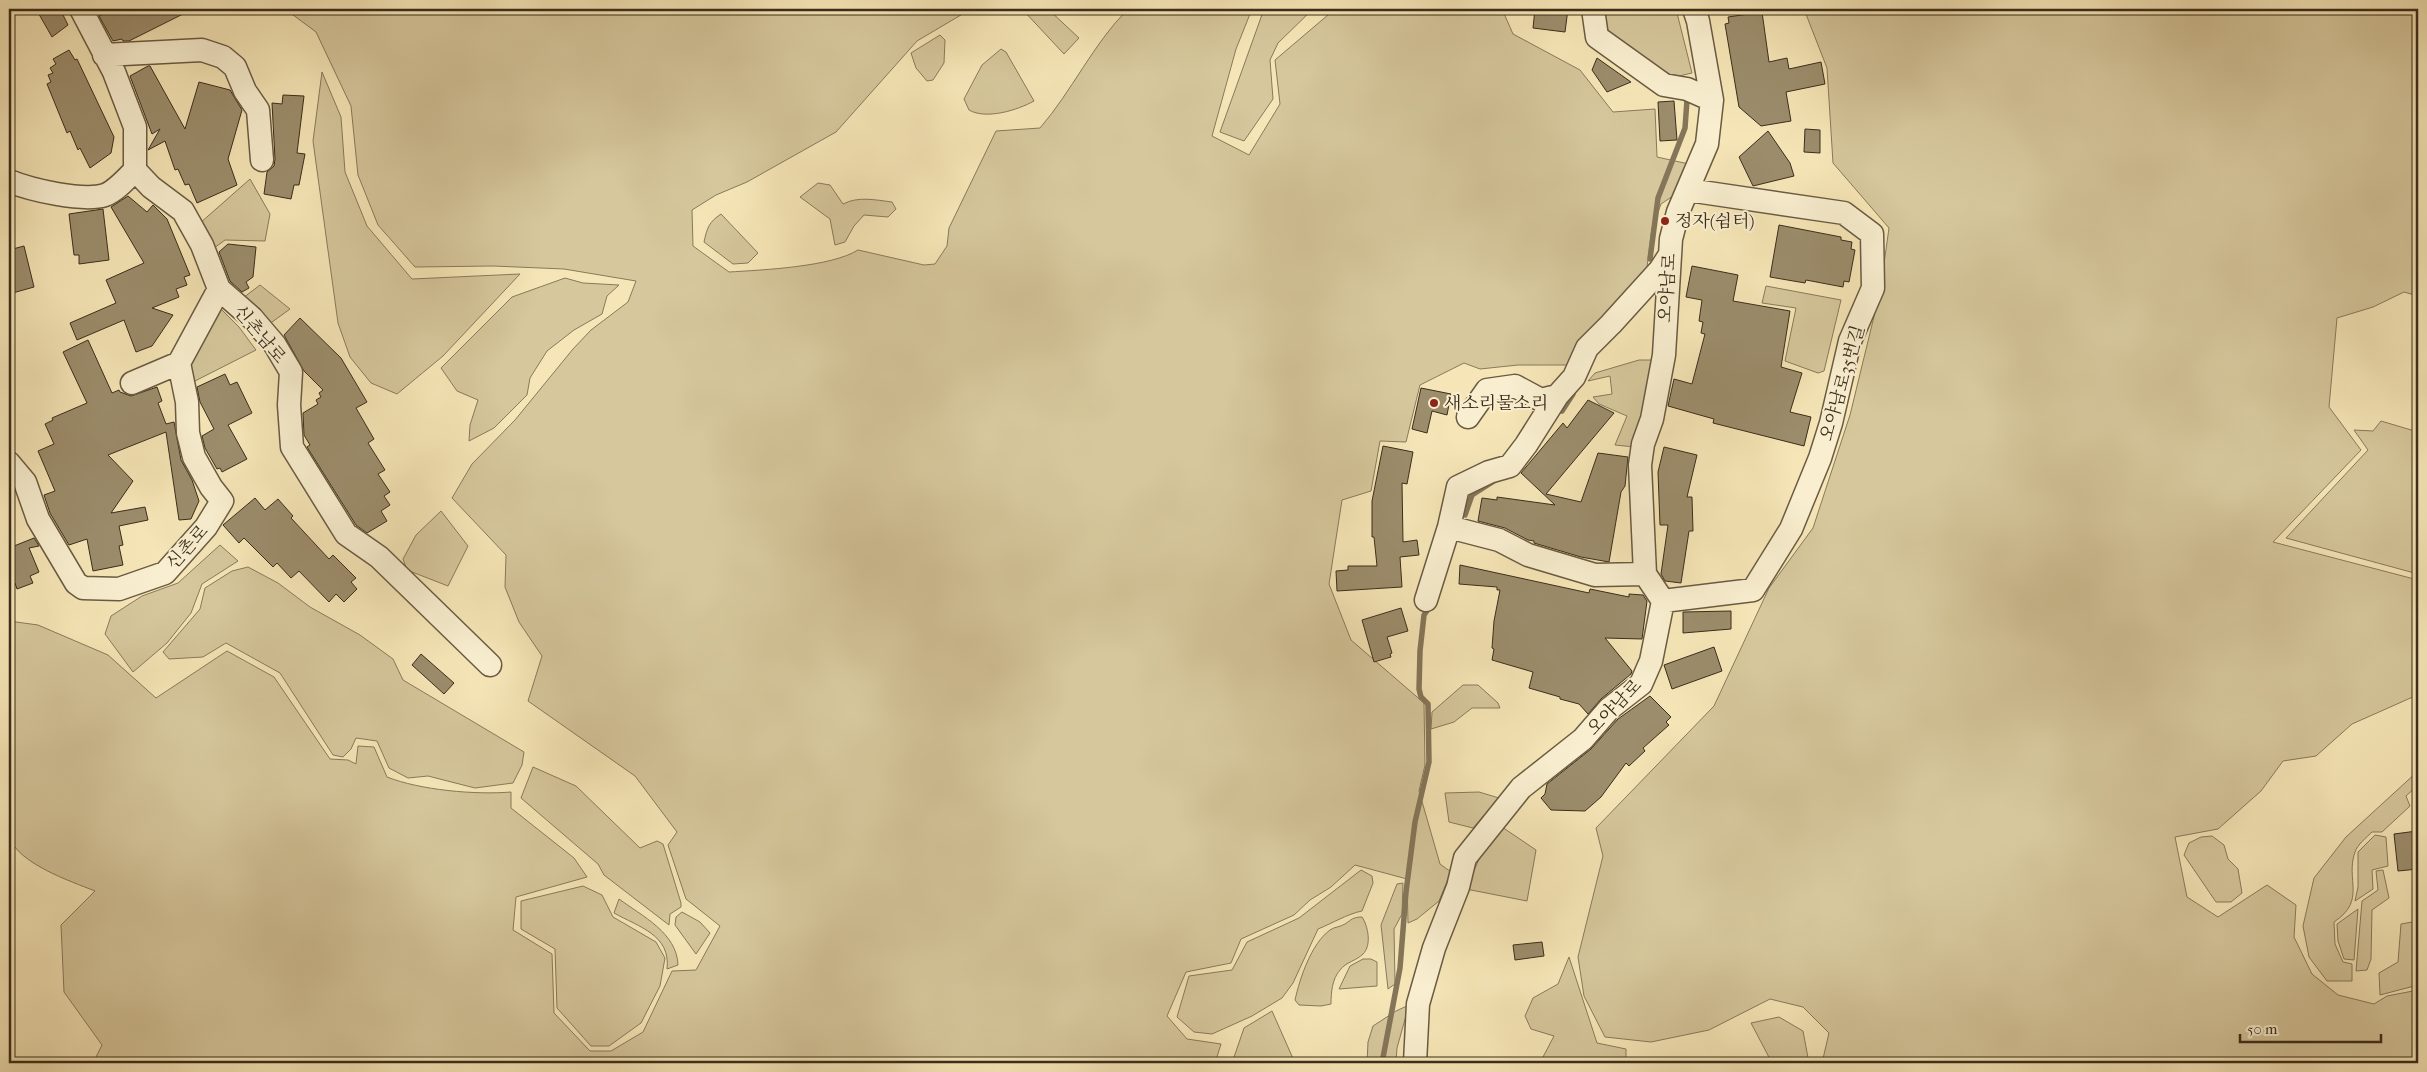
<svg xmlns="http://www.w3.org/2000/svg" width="2427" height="1072" font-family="'IM FELL French Canon','Noto Serif KR',serif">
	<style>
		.green { fill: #d6c79c; stroke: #887a5c }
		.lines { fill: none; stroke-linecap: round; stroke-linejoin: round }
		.stream { stroke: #857659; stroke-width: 5.5 }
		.building { fill: #9c8d6c; stroke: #3b2d1b }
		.minor-casing { stroke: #6a5b42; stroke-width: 25 }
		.minor { stroke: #f9efd0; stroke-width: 22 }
		.poi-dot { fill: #8f2418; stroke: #f9efd0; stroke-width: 2 }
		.labels { text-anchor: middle; stroke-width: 4; stroke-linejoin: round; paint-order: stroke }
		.poi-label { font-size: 18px; fill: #3b2d1b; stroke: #f9efd0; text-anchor: start }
		.street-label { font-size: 18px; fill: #3b2d1b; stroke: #f9efd0 }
	</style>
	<rect width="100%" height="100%" fill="#f6e6b7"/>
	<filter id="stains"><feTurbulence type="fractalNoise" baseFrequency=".004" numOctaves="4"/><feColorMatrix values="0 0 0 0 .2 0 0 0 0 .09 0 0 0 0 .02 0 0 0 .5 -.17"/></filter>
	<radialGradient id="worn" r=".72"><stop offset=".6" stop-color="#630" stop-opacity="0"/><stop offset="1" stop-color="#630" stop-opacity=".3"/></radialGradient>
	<path class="green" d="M285 9H971L917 41 836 132 747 182 716 195 692 210 693 246 729 272C762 270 831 267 858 250L924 265 935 264 947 246 949 228 996 131 1040 128C1072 91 1093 44 1128 9H1252L1236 49 1212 136 1249 155 1280 104 1275 60 1335 9H1502L1513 34 1580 70 1613 112 1655 109 1657 157 1689 164 1673 196 1661 204 1652 228 1647 267 1623 302 1569 365H1518L1480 369 1464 363 1420 385 1406 442 1380 441 1371 491 1342 500 1329 584 1351 640 1424 703 1425 765 1419 791 1440 864 1451 872 1439 901 1417 919 1408 923 1407 879 1355 865 1331 887 1310 900 1294 915 1241 939 1231 963 1186 972 1167 1016 1187 1039 1221 1044 1215 1063H93L102 1045 64 992 61 925 95 891C70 881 19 864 9 837V621L38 625 108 655 156 698 227 651 274 677 330 759 348 760 356 764 358 746 374 747 387 777C420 790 475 795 511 792V808L574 858 587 877 516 897 513 930 552 954 554 1013 590 1051H611L643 1032 672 971 696 970 720 926 686 899 668 845 677 832 635 776 528 701 542 656 519 622 505 587 506 555 452 498 472 464 515 420 573 349 591 330 628 302 636 281 564 269 493 266 415 267 378 225 358 175 351 106 316 32Z
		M1022 9H1048L1079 38 1064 54Z
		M1264 9H1313L1278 43 1270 60 1273 99 1244 141 1220 132Z
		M1602 9H1676L1692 73 1675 77C1658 68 1613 42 1605 25 1603 20 1603 14 1602 9Z
		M1804 9H2418V296L2404 292 2373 307 2337 318 2329 407 2361 450 2273 542 2418 580V697L2415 696 2352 724 2316 756 2283 761 2261 791 2218 829 2175 837 2187 897 2218 917 2267 885 2296 905 2294 937 2312 974 2338 995 2374 1004 2387 996 2413 991 2418 1003V1063H1822L1829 1033 1803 1007 1770 999 1709 1030 1651 1042 1605 1037 1584 996 1578 957 1603 856 1596 828 1714 706 1769 588 1813 528 1850 415 1880 292 1889 228 1833 163 1827 68Z
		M940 35 945 40 944 63 933 80 927 81 916 68 911 53Z
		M1001 49 1006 52 1034 101C1018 110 986 120 969 110L964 99 982 65Z
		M322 72 341 117 345 172 367 226 412 279 520 274 443 356 397 394 371 383 350 357 338 323 313 141Z
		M250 179 270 214 265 241 225 240 210 251 199 224Z
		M818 183 830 185 843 204C858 196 876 200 892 202L896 209 888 217 864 215 854 226 845 242 835 245 830 219 800 197Z
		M721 214 758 253 748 263 733 264 704 242C707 228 709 222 721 214Z
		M565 278 583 283 619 285 607 296 602 314 574 330 547 351 530 378 527 395 494 428 469 441 470 425 478 400 457 391 441 368 512 297Z
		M260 285 290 309 268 325 243 298Z
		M1766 286 1841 300 1824 371 1818 373 1785 361 1796 308 1762 303Z
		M220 308 239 327 256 350 193 382 187 363Z
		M1639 360H1653L1635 447 1615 445 1627 416 1599 404 1593 397 1612 394 1610 376 1588 381 1595 373Z
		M2381 421 2418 432V574L2286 538 2368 450 2354 430 2373 431Z
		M441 511 468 546 448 586 407 570 403 559 416 535Z
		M220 545 238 561 202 584 191 613 167 643 133 672 105 634 111 616 142 596 178 583Z
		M248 567 278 583 310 607 360 635 393 659 403 680 524 752 522 765 513 783 475 788 428 776 408 778 389 768 377 741 356 738 351 749 343 757 333 755 280 673 226 643 203 657 169 659 163 652 200 609 205 588 232 571Z
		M1463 685H1478L1498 703 1500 708H1472L1454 722 1431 729 1432 712Z
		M533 767 576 786 640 848 657 841 663 844 681 903V907L670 914 669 925 604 875 598 864 521 798Z
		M2418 771V785L2406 796 2410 806 2382 832H2372C2367 837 2357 845 2355 852 2345 880 2367 900 2334 922L2335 944 2343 962 2352 964V981H2327L2309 957 2303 926 2314 878 2346 837Z
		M1479 792 1499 798 1473 828 1449 822 1445 793Z
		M1502 827 1536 850 1527 901 1466 889 1486 843Z
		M2375 835 2386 837 2388 866 2372 870 2373 889 2355 901 2358 887V852Z
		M2212 836 2224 845 2228 859 2238 869 2242 893 2231 902H2216L2184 855 2189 843 2201 837Z
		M1361 870 1372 876 1373 883 1362 911C1347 914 1333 923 1318 929L1293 983 1282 998 1252 1016 1212 1034 1194 1032 1177 1017 1189 976 1232 970 1247 942 1299 918Z
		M2383 870 2389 898 2372 910 2371 959 2367 970 2356 971 2362 901 2378 890 2376 871Z
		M1403 883 1402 914 1394 929 1395 984 1388 989 1381 925 1397 884Z
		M583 886 602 895 613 917 656 942 665 958 660 986 641 1023 609 1046H591L557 1008 555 949 521 929V901Z
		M619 899C642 916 677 933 678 965L667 969C671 935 639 927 614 913Z
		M2358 909 2354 960 2344 959 2338 941 2337 924Z
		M682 912 700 922 710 933 696 954 675 925 676 917Z
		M1362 917C1368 926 1372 945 1363 954 1356 961 1346 962 1340 970 1332 979 1331 993 1331 1004L1321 1006 1299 1005 1295 1000C1300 978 1311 944 1330 930 1334 927 1340 927 1345 924 1351 920 1353 917 1362 917Z
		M2418 921V985L2380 995 2379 973 2398 962 2401 924Z
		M1569 957 1597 1043 1626 1049V1063H1545L1543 1057 1554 1036 1531 1029 1525 1016 1533 998 1558 984Z
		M1363 959H1371L1377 962V986L1339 989 1350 966Z
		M1409 1005 1397 1048 1396 1063H1367L1368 1042 1373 1026 1396 1011Z
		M1272 1011 1295 1063H1232L1244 1028Z
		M1779 1017 1803 1031 1809 1063H1772L1751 1023Z"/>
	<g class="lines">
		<path class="stream" d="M1650 259 1658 198 1685 128 1687 100
			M1562 411 1573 394
			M1465 515 1472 495 1497 479
			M1382 1063 1400 968 1406 892 1415 822 1429 762 1428 704 1421 697 1419 689 1420 651 1424 615 1431 605"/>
	</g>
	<path class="building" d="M36 9H60L68 25 52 37Z
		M112 9H193L129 41H123L122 39 113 41 99 16Z
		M1535 9H1568L1565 32 1533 28Z
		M1762 12 1769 62 1787 58 1789 69 1821 62 1825 84 1786 92 1791 121 1761 126 1739 107 1725 24 1729 23 1728 17Z
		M69 50 75 60 77 59 114 137 111 153 90 168 80 148 78 150 70 131 67 133 47 84 51 82 48 75 53 73 50 68 56 64 53 59Z
		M1597 58 1631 82 1607 92 1592 70Z
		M148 66H150L185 129 199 82 230 90 242 110 228 159 237 185 197 203 189 184 185 185 178 169 175 170 165 141 148 150 160 129 152 134 130 76Z
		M283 95 304 96 297 153 305 154 299 185H294L291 199 264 194 267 172 274 166 275 159 272 103 282 104Z
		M1674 101 1677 140 1660 141 1658 102Z
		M1805 129 1820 130V153L1804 152Z
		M1768 131 1790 163 1794 176 1753 186 1739 157Z
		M128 196 147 212 153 205 167 219 190 275 184 277 187 285 176 289 179 297 152 308 173 315 152 346 136 352 124 320 77 340 70 323 116 303 106 280 144 263 111 207Z
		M103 209 109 260 79 264V255H74L69 214Z
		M1779 225 1841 237V240L1852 242 1851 249 1855 250 1849 282 1844 281 1843 287 1806 280 1805 283 1770 277Z
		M228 244 256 247 253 277 246 282 249 288 242 292 230 281 219 252Z
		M24 246 34 287 9 294V250Z
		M1692 266 1738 275 1733 301 1790 311 1781 367 1802 373 1790 412 1811 417 1804 446 1713 423 1714 419 1668 406 1674 379 1692 384 1705 334 1701 333 1703 322 1699 321 1702 300 1686 297Z
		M300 318 341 358 367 402 356 408 374 439 368 443 385 470 378 474 390 492 384 496 390 505 381 511 387 521 367 533 356 525 307 447 310 445 304 435 303 413 318 404 316 400 321 397 319 393 323 390 304 371 284 335Z
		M88 340 112 393 119 390 120 392 131 396 157 387 162 401 158 403 166 424 174 422 181 460 192 480 199 501 191 519 179 520 166 432 108 455 133 481 111 513 145 507 148 520 119 526 123 545 119 546 123 565 93 571 87 539 69 545 50 513 44 495 55 491 38 451 54 444 45 424 53 420 52 418 87 403 63 352Z
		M225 374 230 385 237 382 252 413 228 425 247 459 222 472 220 468 217 469 205 448 202 436 214 429 200 402 197 387Z
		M1421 388 1451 394 1447 415 1432 411 1427 433 1412 429Z
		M1588 400 1614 413 1546 494 1581 502 1598 453 1628 457 1625 486 1621 492 1609 562 1581 557 1534 543V541L1528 540 1505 528 1478 521 1482 498 1497 500V497L1555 505 1521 473 1563 423 1567 428Z
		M1383 446 1413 452 1407 484 1402 483 1403 542 1417 540 1419 555 1400 557 1402 587 1337 591 1336 571 1348 570V566H1377L1374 537H1372V501Z
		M1664 447 1697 455 1687 497H1692L1693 531H1689L1681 583 1665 581 1661 574 1668 525H1660L1658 472Z
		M255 498 265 510 278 499 293 516 291 518 329 559 333 555 356 578 351 582 357 589 344 602 336 594 329 602 299 571 291 578 277 563 273 567 244 538 239 543 223 525Z
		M34 538 39 546 29 548 39 572 30 576 33 583 17 589 15 583 12 584 9 576V548Z
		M1460 565 1589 593 1590 589 1629 597V594L1643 595 1647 601 1642 639 1605 638 1632 671 1631 674 1601 699 1588 714 1579 704 1560 699V697L1529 688 1533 672 1492 660 1494 649 1492 648 1494 621 1500 590H1497V587L1459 584Z
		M1401 608 1408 631 1387 637 1392 653 1390 654 1391 657 1374 662 1362 620Z
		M1731 611V629L1683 633V612Z
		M1714 647 1722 671 1672 689 1664 665Z
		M421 654 454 683 444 694 412 665Z
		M1650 696 1671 717 1666 722 1669 725 1643 748 1645 751 1629 766 1626 763 1601 797 1585 811 1551 810 1541 798 1545 794 1547 784 1591 749 1618 719Z
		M2417 831 2418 869 2398 871 2394 834Z
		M1542 942 1544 956 1515 960 1513 945Z"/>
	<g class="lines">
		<defs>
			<path id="minor" d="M81 9 114 72 135 127V170L151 187 183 211 202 245 219 289 252 318 275 345 291 372 289 405 292 447 346 534 379 557 490 665
				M1593 9 1597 37 1664 85 1687 89 1712 100
				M104 55 202 50 223 57 235 67 245 91 258 110 262 160
				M9 181C31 190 83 202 105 195 116 191 127 178 135 170
				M132 383 179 363
				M1468 417 1487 390 1515 386 1541 400 1557 396
				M9 463 25 482 38 519 76 583 83 588 119 589 165 573 206 527 222 501 211 487 194 457 188 433 187 402 179 363 219 289
				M1449 527 1499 540 1528 555 1595 575 1645 574
				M1426 600 1449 527 1458 487 1489 472 1510 466 1526 445 1557 396 1574 377 1587 348 1611 324 1660 270 1669 256
				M1663 601 1753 590 1791 529 1820 458 1831 423 1850 341 1873 288 1872 234 1844 213 1688 190
				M1415 1063 1418 1004 1434 948 1458 887 1465 858 1521 788 1583 739 1609 709 1641 684 1651 661 1663 601 1645 574 1640 465 1643 444 1652 419 1664 355 1671 239 1678 212 1707 144 1712 100 1698 21 1694 9"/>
		</defs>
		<use href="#minor" class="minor-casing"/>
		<use href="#minor" class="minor"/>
	</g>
	<g class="poi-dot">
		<circle cx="1665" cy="221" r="5"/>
		<circle cx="1434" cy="403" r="5"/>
	</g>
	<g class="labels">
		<g class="poi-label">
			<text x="1675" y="227">정자(쉼터)</text>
			<text x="1444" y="409">새소리물소리</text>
		</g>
		<g class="street-label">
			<text transform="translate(1667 288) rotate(-86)" y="6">오야남로</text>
			<text transform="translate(260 334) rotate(50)" y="6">신촌남로</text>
			<text transform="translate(1842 383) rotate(-74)" y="6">오야남로35번길</text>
			<text transform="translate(187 547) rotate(-48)" y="6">신촌로</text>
			<text transform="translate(1614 707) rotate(-46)" y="6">오야남로</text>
		</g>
	</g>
	<rect width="2427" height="1072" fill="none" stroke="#f6e6b7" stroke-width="30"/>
	<rect x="10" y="10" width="2407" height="1052" fill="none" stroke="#3b2d1b" stroke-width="2.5"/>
	<rect x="15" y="15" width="2397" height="1042" fill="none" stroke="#3b2d1b"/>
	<path d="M2240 1034v8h141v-8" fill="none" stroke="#3b2d1b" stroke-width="2.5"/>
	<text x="2247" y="1034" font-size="15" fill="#3b2d1b" stroke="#f9efd0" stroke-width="4" paint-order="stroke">50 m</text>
	<rect width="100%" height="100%" filter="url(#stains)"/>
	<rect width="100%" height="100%" fill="url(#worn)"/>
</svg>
